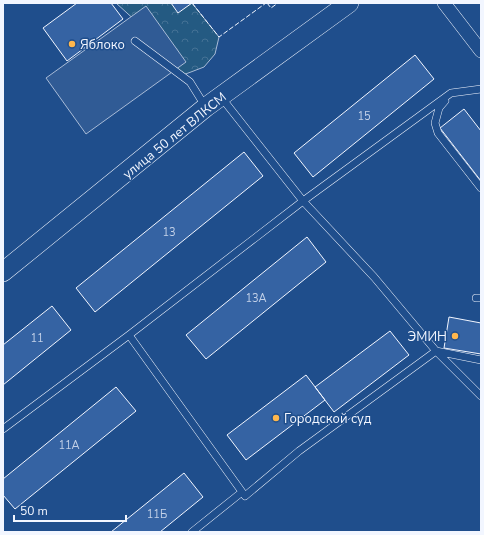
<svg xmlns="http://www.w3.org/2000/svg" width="484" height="535" font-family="'Nunito Sans',sans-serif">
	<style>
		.forest { fill: url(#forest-crowns); stroke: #a8bbd7 }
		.parking { fill: #305b95; stroke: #a8bbd7 }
		.building { fill: #3563a3; stroke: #f2f6ff }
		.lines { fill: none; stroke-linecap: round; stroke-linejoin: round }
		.lane-casing { stroke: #f2f6ff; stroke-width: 8 }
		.street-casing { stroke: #f2f6ff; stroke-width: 14 }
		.secondary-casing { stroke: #f2f6ff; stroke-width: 20 }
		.lane { stroke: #1f4e8c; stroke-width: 7 }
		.street { stroke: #1f4e8c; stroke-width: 13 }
		.secondary { stroke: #1f4e8c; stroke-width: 19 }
		.fence { stroke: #f2f6ff; stroke-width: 1; stroke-dasharray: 5 2; stroke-linecap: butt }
		.poi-dot { fill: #ffb74d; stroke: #1f4e8c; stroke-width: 1.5 }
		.labels { text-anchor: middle; stroke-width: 3; stroke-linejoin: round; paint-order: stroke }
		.number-label { font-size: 11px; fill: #c3d1e8 }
		.poi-label { font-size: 13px; fill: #f2f6ff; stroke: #1f4e8c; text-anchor: start }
		.street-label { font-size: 13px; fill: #f2f6ff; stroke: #1f4e8c }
	</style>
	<defs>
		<pattern id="forest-crowns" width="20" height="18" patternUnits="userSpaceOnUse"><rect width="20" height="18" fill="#245a82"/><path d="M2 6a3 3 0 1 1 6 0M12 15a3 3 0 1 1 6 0" fill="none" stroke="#447295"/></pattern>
	</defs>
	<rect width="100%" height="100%" fill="#1f4e8c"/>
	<path class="forest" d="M116 3H192L219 37 215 54 204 67 183 75 165 56 149 33Z"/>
	<path class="parking" d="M146 6 186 62 86 134 46 78Z"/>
	<path class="building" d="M77 3H111L123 19 67 61 43 28Z
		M171 3H192L178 13Z
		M415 55 434 79 313 177 294 153Z
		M464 109 481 131V181L440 128Z
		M244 152 263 176 95 312 76 288Z
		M307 237 326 262 206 359 186 335Z
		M52 306 71 330 3 385V345Z
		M449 317 481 323V354L444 348Z
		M390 331 409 355 334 412 315 387Z
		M306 375 325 400 246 460 227 435Z
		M116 387 136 411 15 509 3 495V479Z
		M184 473 203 497 160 532H111Z"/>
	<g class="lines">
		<defs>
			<path id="lane" d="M135 41 190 82 205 106
				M445 101 439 108 435 123 438 133 481 188
				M476 298H481
				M129 335 245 496 299 451 436 351 374 277 303 201 221 97
				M436 351 481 396
				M436 351 481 360
				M3 429 129 335 303 201 451 93 481 89
				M192 532 242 492"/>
			<path id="street" d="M444 3 481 51"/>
			<path id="secondary" d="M3 272 206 107 349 3"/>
		</defs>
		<use href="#lane" class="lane-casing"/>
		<use href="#street" class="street-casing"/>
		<use href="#secondary" class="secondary-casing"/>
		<use href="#lane" class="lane"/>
		<use href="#street" class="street"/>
		<use href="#secondary" class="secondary"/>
		<path class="fence" d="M192 3 219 37 266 3
			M267 3 271 8 278 3"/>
	</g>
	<g class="poi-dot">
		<circle cx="72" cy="44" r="4"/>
		<circle cx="455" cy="336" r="4"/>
		<circle cx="276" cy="418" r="4"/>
	</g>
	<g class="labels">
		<g class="number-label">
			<text x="364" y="120">15</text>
			<text x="169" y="236">13</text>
			<text x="256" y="302">13А</text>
			<text x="37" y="342">11</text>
			<text x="69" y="449">11А</text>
			<text x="157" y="518">11Б</text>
		</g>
		<g class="poi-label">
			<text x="80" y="49">Яблоко</text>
			<text x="447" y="341" text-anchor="end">ЭМИН</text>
			<text x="284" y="423">Городской суд</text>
		</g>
		<g class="street-label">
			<text transform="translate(174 135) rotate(-39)" y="5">улица 50 лет ВЛКСМ</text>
		</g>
	</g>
	<rect width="484" height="535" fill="none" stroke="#f2f6ff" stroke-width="8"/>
	<path d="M14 515v6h112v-6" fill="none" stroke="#f2f6ff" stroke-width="2"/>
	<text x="20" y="515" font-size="12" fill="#f2f6ff" stroke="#1f4e8c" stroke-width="3" paint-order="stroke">50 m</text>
</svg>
